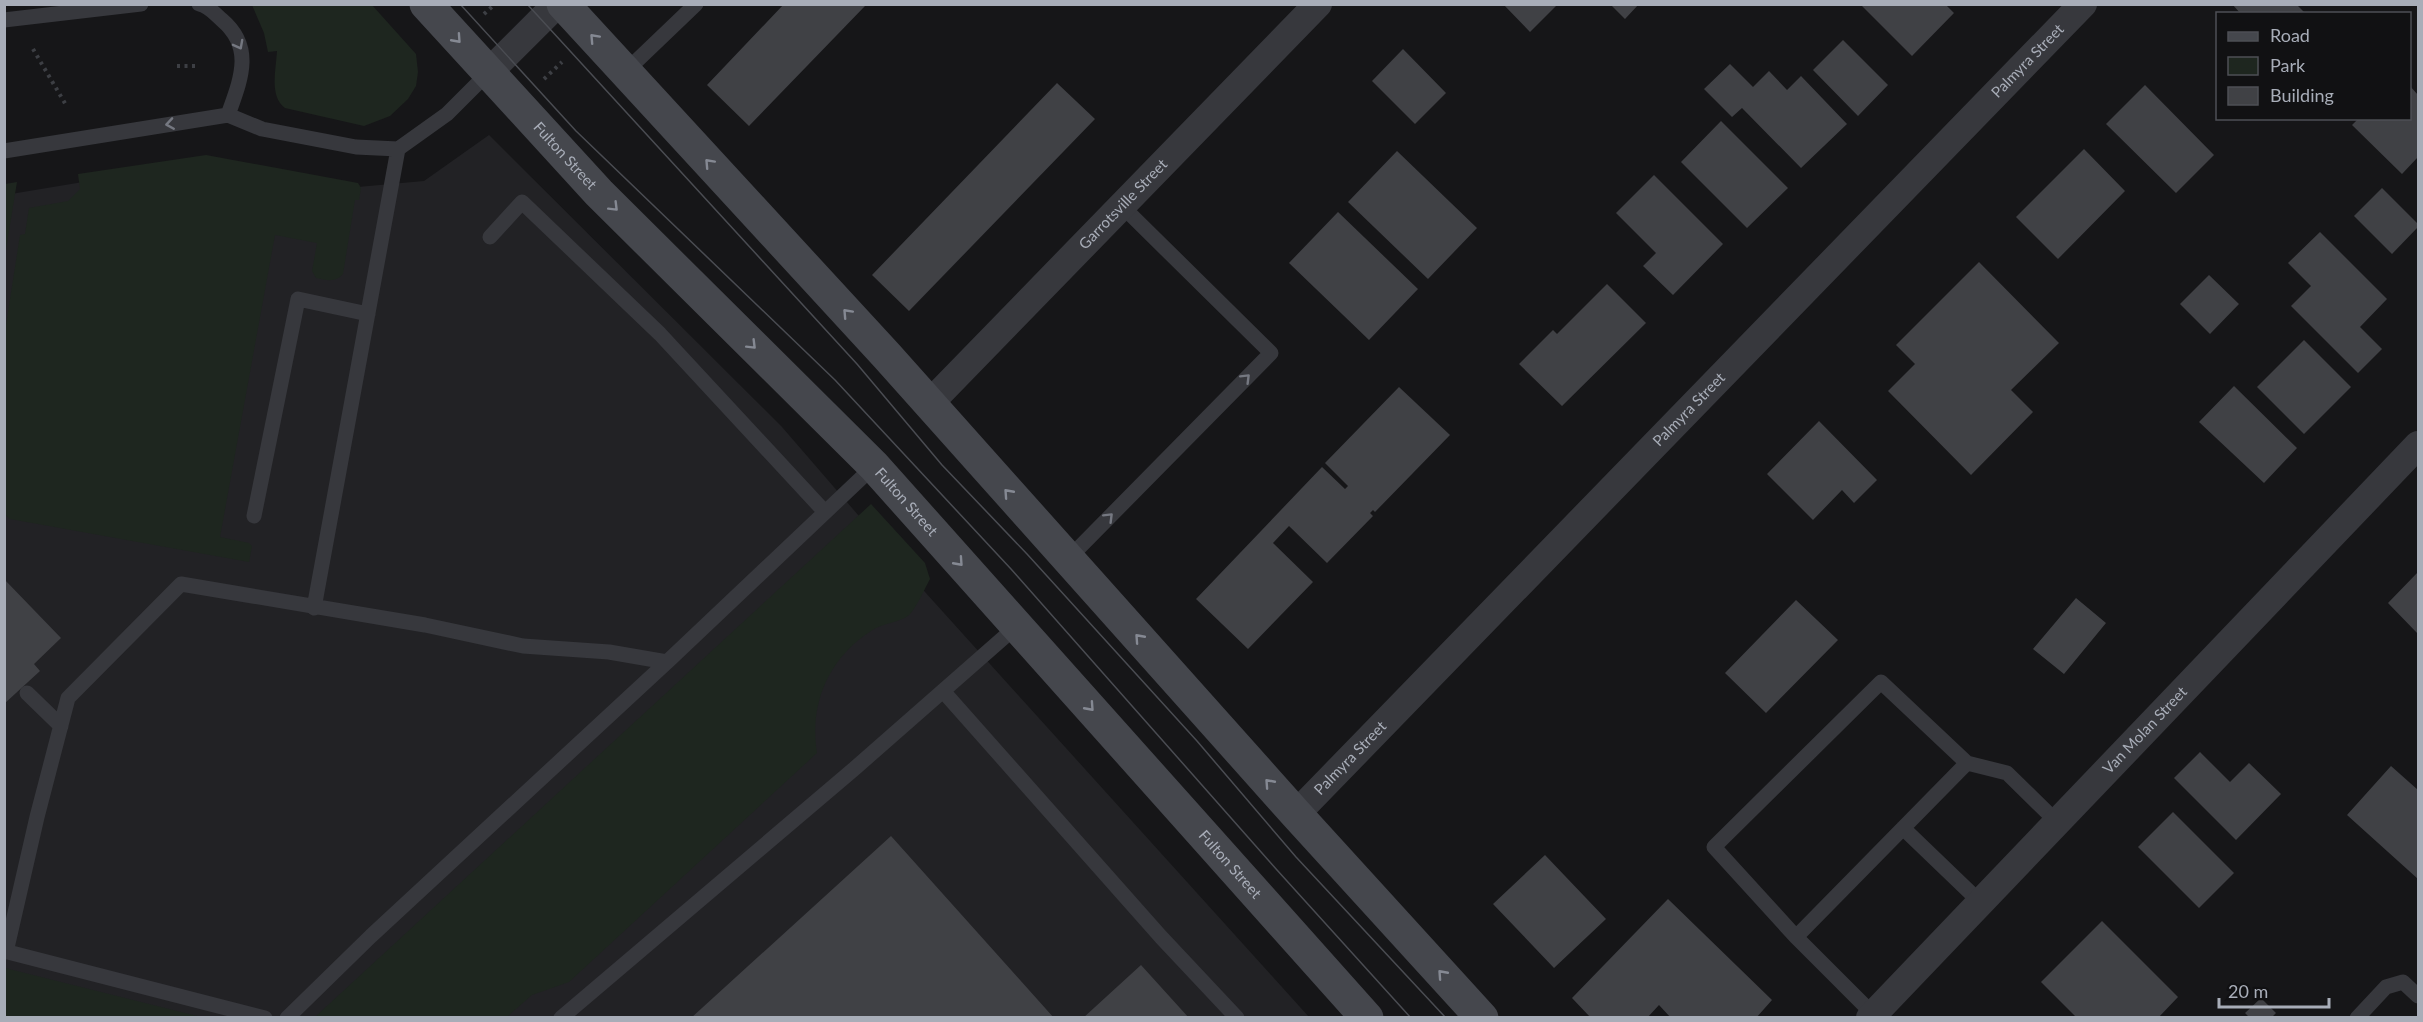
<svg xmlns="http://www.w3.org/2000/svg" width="2423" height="1022" font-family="Lato,sans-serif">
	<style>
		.built { fill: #222225 }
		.green { fill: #1e261f }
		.building { fill: #404145 }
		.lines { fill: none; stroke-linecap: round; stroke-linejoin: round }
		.path { stroke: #3d3f44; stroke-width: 4; stroke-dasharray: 3 4.5; stroke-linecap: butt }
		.lane { stroke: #37383d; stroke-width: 15 }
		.street { stroke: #37383d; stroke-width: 28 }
		.secondary { stroke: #45474d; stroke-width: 33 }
		.tram { stroke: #4a4c52; stroke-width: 1.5 }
		.oneway { stroke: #858993 }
		.oneway2 { stroke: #757881 }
		.labels { text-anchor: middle; stroke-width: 6; stroke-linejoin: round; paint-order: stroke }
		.street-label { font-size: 15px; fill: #a8adb8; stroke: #111113 }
	</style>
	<rect width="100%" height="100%" fill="#161618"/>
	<path class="built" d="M489 135 782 427 916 582 1309 1017 5 1018V195L209 161 358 187 424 181Z"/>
	<path class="green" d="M252 5H372L416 54 418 72 416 86 408 99 390 116 364 126 285 108C269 96 276 70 277 51L268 52 264 33Z
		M206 155 358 183 361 188 359 200H355L343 274C335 283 327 280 316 278L312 271 317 243 275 235 220 537 249 543 252 546 249 562 10 519 4 514 5 331 20 235 25 234 29 208 68 201 80 189 78 174Z
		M17 182 5 255V184Z
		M871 504 925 563 930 579C925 588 916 609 909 615 899 623 882 623 871 631 829 658 809 703 817 753L569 982 532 995 507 1017H315Z
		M5 968 201 1017H5Z"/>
	<path class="building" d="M784 4 865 6 749 126 707 85Z
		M1503 4H1558L1530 32Z
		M1610 4H1639L1625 19Z
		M1860 4H1945L1954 13 1912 56Z
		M2232 4H2296L2304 12 2241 14Z
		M1843 40 1888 85 1858 116 1813 70Z
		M1403 49 1446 93 1415 124 1372 81Z
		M1730 64 1753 87 1769 71 1787 90 1801 76 1847 124 1801 168 1742 108 1732 117 1704 89Z
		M1057 83 1095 119 909 311 872 275Z
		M2145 85 2214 155 2176 193 2106 124Z
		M2410 86 2418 95V157L2402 174 2352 125 2359 118H2410Z
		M1721 121 1788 188 1747 228 1681 162Z
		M2084 149 2125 191 2058 259 2016 217Z
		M1397 151 1477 228 1428 279 1348 202Z
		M1654 175 1723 244 1673 295 1643 266 1656 253 1616 213Z
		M2382 188 2418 224V227L2392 254 2354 216Z
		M1338 212 1418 289 1369 340 1289 263Z
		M2320 232 2387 299 2360 327 2382 349 2358 373 2291 306 2311 286 2288 263Z
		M1979 262 2059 343 2011 390 2033 412 1971 475 1888 391 1915 364 1896 345Z
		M2209 275 2239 304 2210 334 2180 304Z
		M1607 284 1646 323 1562 406 1519 364 1553 330 1557 334Z
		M2304 340 2351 387 2304 434 2257 387Z
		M2234 386 2297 448 2264 483 2199 422Z
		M1399 387 1450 435 1375 512 1373 510 1370 513 1373 516 1327 563 1289 526 1273 543 1313 582 1248 649 1196 599 1322 467 1345 489 1348 486 1325 463Z
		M1819 421 1877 480 1854 503 1842 490 1813 520 1767 474Z
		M2418 572V634L2388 603Z
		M4 579 61 638 34 664 40 671 4 704Z
		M2076 598 2106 623 2064 674 2033 649Z
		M1796 600 1838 640 1766 713 1725 673Z
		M2200 752 2230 782 2249 763 2281 794 2236 840 2174 778Z
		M2391 766 2418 790V879L2347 815Z
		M2173 812 2234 873 2199 908 2138 847Z
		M891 836 1054 1018H691Z
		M1545 855 1606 919 1554 968 1493 904Z
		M1668 899 1772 1000 1756 1018H1671L1659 1005 1647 1018H1591L1572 998Z
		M2102 921 2178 997 2158 1018H2077L2041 982Z
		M1141 965 1189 1018H1083Z
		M2261 998 2276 1013 2271 1018H2250L2245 1013Z"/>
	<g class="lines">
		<path class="path" d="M484 14 495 4
			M33 49 66 105
			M177 66H199
			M544 79 562 62"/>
		<path class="lane" d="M199 4C209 6 215 14 222 20 255 48 240 81 228 115
			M4 20 141 4
			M625 72 696 4
			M4 151 228 115 262 129 356 147 398 149 447 114 488 73
			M490 237 522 202 660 334 825 512
			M254 516 298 299 368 314
			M1068 559 1271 353 1122 206
			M314 608 398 149
			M667 662 874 466
			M943 691 1161 937 1237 1018
			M27 693 61 726
			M1967 763 2007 773 2056 821
			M1903 828 1980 902
			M1796 937 1967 763 1881 682 1714 847 1796 937 1873 1014
			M4 951 265 1018
			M6 952 37 817 68 698 181 584 425 625 523 646 609 652 667 662 371 936 287 1018
			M561 1018 854 769 1017 626
			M2357 1018 2386 987 2403 982 2418 996"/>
		<g class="street">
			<path d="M488 73 557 4"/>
			<path id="s1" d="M928 405 1318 4"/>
			<path id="s2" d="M1296 814 2083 4"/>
			<path id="s3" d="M1870 1018 2418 445"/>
		</g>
		<g class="secondary">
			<path id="s4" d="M426 4 599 193 874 466 1367 1018"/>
			<path d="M563 4 887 356 1296 814 1482 1018"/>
		</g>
		<path class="tram" d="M460 4 576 131 835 380 1011 569 1277 870 1411 1018
			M527 4 857 364 942 465 1027 554 1197 741 1296 857 1446 1018"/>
	</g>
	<defs><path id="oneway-chevron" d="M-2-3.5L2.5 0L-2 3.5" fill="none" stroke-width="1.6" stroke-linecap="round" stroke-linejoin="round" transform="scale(1.5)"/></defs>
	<g class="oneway">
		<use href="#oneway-chevron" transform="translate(594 38) rotate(-133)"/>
		<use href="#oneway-chevron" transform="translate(457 39) rotate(48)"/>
		<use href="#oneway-chevron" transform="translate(709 163) rotate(-133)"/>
		<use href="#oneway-chevron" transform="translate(614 207) rotate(45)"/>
		<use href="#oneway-chevron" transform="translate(847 313) rotate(-133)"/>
		<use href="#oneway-chevron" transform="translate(752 345) rotate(45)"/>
		<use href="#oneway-chevron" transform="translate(1008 493) rotate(-132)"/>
		<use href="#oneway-chevron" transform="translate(959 562) rotate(48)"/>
		<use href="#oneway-chevron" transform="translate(1139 638) rotate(-132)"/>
		<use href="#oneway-chevron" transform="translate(1090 707) rotate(48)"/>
		<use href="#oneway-chevron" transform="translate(1269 783) rotate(-132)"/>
		<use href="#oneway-chevron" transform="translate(1442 974) rotate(-132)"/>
	</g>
	<g class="oneway2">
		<use href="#oneway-chevron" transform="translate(239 45) rotate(62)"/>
		<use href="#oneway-chevron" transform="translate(170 124) rotate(171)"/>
		<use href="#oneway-chevron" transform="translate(1246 378) rotate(-45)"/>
		<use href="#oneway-chevron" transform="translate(1109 517) rotate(-45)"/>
	</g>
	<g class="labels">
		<g class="street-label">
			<text dy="5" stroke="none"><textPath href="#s2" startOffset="1050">Palmyra Street</textPath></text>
			<text dy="5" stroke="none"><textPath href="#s4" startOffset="206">Fulton Street</textPath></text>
			<text dy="5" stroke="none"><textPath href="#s1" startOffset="280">Garrotsville Street</textPath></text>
			<text dy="5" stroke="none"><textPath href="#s2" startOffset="564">Palmyra Street</textPath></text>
			<text dy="5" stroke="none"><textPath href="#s4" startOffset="692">Fulton Street</textPath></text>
			<text dy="5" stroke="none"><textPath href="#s3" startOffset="398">Van Molan Street</textPath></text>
			<text dy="5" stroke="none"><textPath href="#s2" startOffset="78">Palmyra Street</textPath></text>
			<text dy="5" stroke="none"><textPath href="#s4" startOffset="1178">Fulton Street</textPath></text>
		</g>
	</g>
	<rect width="2423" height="1022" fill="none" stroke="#a8adb8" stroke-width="12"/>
	<rect x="2216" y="12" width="195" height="108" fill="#111113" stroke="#4d4f55" stroke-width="1.5"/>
	<rect x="2228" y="32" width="30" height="9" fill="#45474d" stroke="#4d4f55" stroke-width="1.5"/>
	<text x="2270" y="42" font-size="18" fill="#a8adb8">Road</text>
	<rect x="2228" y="57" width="30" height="18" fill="#1e261f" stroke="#4d4f55" stroke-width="1.5"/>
	<text x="2270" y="72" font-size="18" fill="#a8adb8">Park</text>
	<rect x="2228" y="87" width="30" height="18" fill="#404145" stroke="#4d4f55" stroke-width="1.5"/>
	<text x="2270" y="102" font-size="18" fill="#a8adb8">Building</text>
	<path d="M2219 998v9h110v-9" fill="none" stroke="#a8adb8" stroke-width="3"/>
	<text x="2228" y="998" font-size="18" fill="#a8adb8" stroke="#111113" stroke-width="4.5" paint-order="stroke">20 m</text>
</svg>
